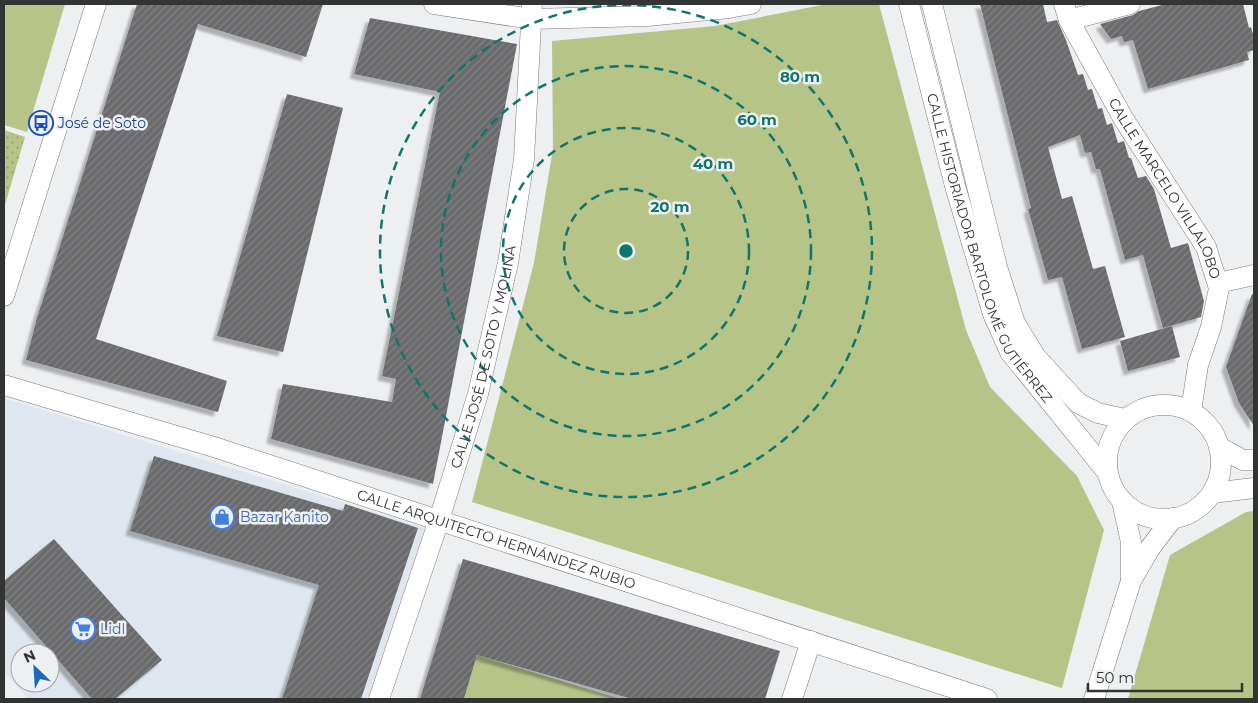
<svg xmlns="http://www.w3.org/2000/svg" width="1258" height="703" font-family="Montserrat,sans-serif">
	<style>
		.built { fill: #dfe6ef; fill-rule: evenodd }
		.grass { fill: url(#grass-dots) }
		.park { fill: #b7c488 }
		.building { fill: url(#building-hatch); filter: url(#shadow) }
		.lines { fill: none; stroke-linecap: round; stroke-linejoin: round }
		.minor-casing { stroke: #797b7d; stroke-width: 21 }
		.minor { stroke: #fff; stroke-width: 20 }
		.ring { fill: none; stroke: #0f766e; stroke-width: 2.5; stroke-dasharray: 9 6 }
		.labels { text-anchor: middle; stroke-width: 5; stroke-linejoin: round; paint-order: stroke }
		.transit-label { font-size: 14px; fill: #164399; stroke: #edeff1; text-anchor: start }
		.street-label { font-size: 14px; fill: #323333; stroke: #edeff1 }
		.shop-label { font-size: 14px; fill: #366cbe; stroke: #edeff1; text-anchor: start }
		.centre { fill: #0f766e; stroke: #edeff1; stroke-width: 2.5 }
		.ring-label { font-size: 15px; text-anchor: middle; font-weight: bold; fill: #0f766e; stroke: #edeff1; stroke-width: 5; stroke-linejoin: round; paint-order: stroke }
	</style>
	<defs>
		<pattern id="grass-dots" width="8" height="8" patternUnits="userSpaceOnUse" patternTransform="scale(1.25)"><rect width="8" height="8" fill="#b7c488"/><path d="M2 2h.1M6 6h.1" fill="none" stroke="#95a070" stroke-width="1.8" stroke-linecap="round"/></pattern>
		<pattern id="building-hatch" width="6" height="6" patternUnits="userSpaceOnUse" patternTransform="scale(1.25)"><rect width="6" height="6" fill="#6a6b6d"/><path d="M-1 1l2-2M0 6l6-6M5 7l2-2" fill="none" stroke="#808182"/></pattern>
		<filter id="shadow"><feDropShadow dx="-4.5" dy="4.5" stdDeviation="1" flood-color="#0004"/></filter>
	</defs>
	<rect width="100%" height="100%" fill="#edeff1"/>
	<path class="built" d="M4 398 426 528 368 699H28L4 671ZM20 653H50V683H20Z"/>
	<path class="grass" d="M4 130 25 137 4 208Z"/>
	<path class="park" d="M4 4H65L27 132 4 125Z
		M827 4H879L966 330 990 387 1077 476 1104 530 1062 688 472 502 534 263 553 149 552 41 715 26Z
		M1254 511V699H1128L1170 555 1246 512Z
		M477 655 620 699H464Z"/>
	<path class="building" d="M137 4H323L306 57 198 24 96 339 227 381 218 412 26 360 37 318Z
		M980 4H1043L1047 22 1057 20 1066 40 1078 75 1083 74 1088 90 1092 89 1098 109 1102 108 1107 125 1112 123 1118 143 1124 141 1129 158H1131L1138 178 1146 176 1154 189 1171 248 1188 243 1204 301 1201 317 1163 328 1143 255 1125 260 1100 169H1096L1091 152 1085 153 1080 135 1048 147 1062 199 1072 196 1093 269 1105 266 1125 337 1082 349 1062 277 1048 280 1028 209 1031 208Z
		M1166 4H1243L1249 28 1251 27 1254 38V50L1247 52 1249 60 1148 89 1133 40 1124 42 1122 36 1111 39 1100 24 1133 15 1139 11Z
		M370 18 517 44 433 484 271 439 283 384 392 402 396 379 382 376 440 92 354 74Z
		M287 94 343 108 283 352 217 336Z
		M1252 294 1254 295V426L1239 403 1226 367Z
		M1172 326 1180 357 1128 371 1120 341Z
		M154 456 343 511 345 504 418 528 361 699H282L319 585 130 531Z
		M54 539 162 660 115 699H92L4 598V581Z
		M463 559 780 651 765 699H632L477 655 464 699H420Z"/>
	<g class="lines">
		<defs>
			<g id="minor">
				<path d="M434 4 531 19 647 16 729 8 751 4"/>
				<path id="s1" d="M909 4 955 186 993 314 1010 352 1107 472"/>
				<path d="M932 4 997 267 1015 323 1035 356 1078 403 1098 413 1125 419"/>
				<path id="s2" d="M1064 4 1069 20 1123 118 1206 247 1219 288 1211 327 1198 365 1191 411"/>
				<path d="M1069 20 1130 4"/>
				<path d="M1218 283 1254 275"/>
				<path d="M4 296 96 4"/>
				<path id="s3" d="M4 385 214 447 987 699"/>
				<circle cx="1164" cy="462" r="57"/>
				<path d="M1219 447 1243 460H1254"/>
				<path d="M1212 493 1254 488"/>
				<path d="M1122 501 1131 542V581"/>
				<path id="s4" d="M379 699 439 520 478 394 508 263 524 159 532 4"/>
				<path d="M792 699 811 641"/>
				<path d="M1094 699 1131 581 1150 548 1173 518"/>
			</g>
		</defs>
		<use href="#minor" class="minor-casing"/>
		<use href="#minor" class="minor"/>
	</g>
	<g class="ring">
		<circle cx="626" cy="251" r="62"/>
		<circle cx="626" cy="251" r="123"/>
		<circle cx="626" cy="251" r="185"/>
		<circle cx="626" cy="251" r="246"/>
	</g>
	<defs>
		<symbol id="bus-ring" viewBox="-11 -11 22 22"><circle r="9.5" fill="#edeff1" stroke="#1a4fb4" stroke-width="1.5"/><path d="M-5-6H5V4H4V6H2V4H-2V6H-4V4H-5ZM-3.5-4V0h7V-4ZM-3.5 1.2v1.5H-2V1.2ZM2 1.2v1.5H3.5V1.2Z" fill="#1a4fb4"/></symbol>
		<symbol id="shop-ring" viewBox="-11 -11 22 22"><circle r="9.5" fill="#edeff1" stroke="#3f7fe0" stroke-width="1.5"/><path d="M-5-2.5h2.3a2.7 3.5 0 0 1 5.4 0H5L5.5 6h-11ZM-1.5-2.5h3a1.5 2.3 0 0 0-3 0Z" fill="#3f7fe0"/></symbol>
		<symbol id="supermarket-ring" viewBox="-11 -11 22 22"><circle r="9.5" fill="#edeff1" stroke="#3f7fe0" stroke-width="1.5"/><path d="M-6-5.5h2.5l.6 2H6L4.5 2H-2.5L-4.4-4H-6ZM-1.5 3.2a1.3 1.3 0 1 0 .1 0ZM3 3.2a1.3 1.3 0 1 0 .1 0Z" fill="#3f7fe0"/></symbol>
	</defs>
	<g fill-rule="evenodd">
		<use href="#bus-ring" x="27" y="109" width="28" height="28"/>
		<use href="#shop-ring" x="208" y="503" width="28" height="28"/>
		<use href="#supermarket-ring" x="69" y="615" width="28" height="28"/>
	</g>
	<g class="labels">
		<g class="transit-label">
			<text x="58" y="128">José de Soto</text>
		</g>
		<g class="street-label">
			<text dy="5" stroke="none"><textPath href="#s2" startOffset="211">CALLE MARCELO VILLALOBO</textPath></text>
			<text dy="5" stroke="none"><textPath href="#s1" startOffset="259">CALLE HISTORIADOR BARTOLOMÉ GUTIÉRREZ</textPath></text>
			<text dy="5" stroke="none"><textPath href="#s4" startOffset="358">CALLE JOSÉ DE SOTO Y MOLINA</textPath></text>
			<text dy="5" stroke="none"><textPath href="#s3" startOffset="516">CALLE ARQUITECTO HERNÁNDEZ RUBIO</textPath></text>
		</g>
		<g class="shop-label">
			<text x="240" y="522">Bazar Kanito</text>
			<text x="100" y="634">Lidl</text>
		</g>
	</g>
	<circle cx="626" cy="251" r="8" class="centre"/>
	<g class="ring-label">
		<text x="800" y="82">80 m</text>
		<text x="757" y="125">60 m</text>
		<text x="713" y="169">40 m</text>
		<text x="670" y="212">20 m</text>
	</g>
	<rect width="1258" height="703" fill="none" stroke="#323333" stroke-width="10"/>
	<g transform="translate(35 668) rotate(335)"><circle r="24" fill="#edeff1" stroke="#a2a4a5"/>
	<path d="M0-4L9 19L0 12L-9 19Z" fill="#1d68b7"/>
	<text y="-8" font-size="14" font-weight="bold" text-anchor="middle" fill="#323333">N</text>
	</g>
	<path d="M1088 683v8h154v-8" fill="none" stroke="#323333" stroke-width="2.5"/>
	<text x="1096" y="683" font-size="15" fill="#323333" stroke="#edeff1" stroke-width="4" paint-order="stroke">50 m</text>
</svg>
